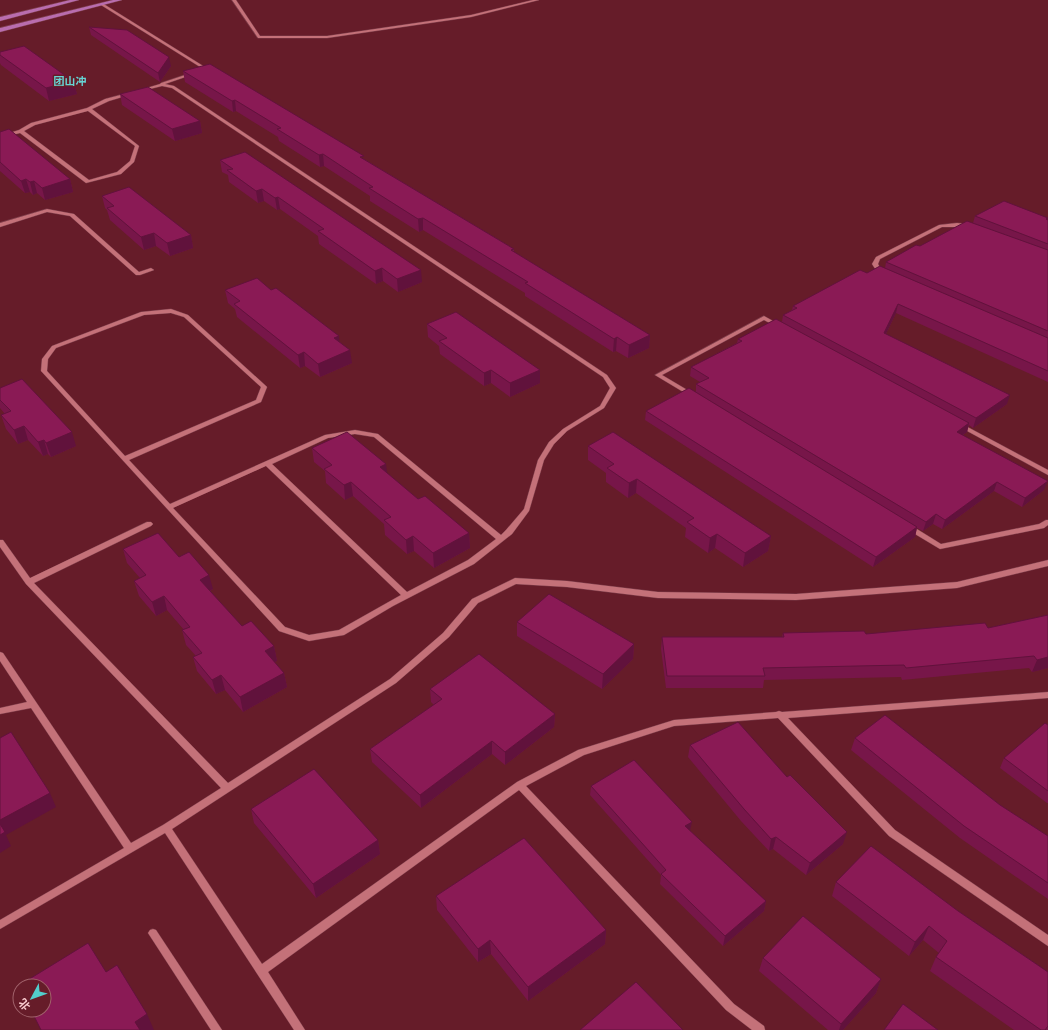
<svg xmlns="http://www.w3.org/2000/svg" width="1048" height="1030" font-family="Ubuntu,'Noto Sans SC',sans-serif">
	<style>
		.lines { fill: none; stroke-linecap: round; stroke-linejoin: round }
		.minor-casing { stroke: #7c3d4a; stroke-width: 1 }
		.major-casing { stroke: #7c3d4a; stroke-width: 1 }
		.minor { fill: #c47179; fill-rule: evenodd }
		.major { fill: #b96dae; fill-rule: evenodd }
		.wall { fill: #771649 }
		.shaded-wall { fill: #61123c }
		.building { fill: #8a1a55; stroke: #61123c }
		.labels { text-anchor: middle; stroke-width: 3; stroke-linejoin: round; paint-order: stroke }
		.far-quarter-label { font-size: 11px; font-weight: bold; fill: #67d4d3; stroke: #661c29 }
	</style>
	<rect width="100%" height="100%" fill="#661c29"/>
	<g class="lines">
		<defs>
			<path id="minor" d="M232 0H236L260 36H327L471 15 533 0H539L471 17 327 38H258Z
				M102 3 208 69 209 70 207 72H205V70L101 5Z
				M191 73 194 74 165 84 174 86 607 375 616 388 604 408 567 431 554 444 544 460 529 511 512 534 474 564 393 606 344 635 309 641 279 631 42 372 41 371 42 359 52 346 141 312 171 309 188 315 266 386 267 387 261 402 129 460 170 504 325 435 355 430 378 434 501 535 506 530 524 509 538 460 549 442 563 429 600 406 610 388 603 377 172 88 162 86 142 91 140 90 160 84 161 83ZM171 313 184 317 261 387 256 400 125 456 47 371 48 359 56 348 144 315ZM355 434 374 437 496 539 468 560 407 592 272 464 328 438ZM266 466 401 595 339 630 309 635 285 627 173 508Z
				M128 93 130 94 129 95 109 101 92 109 139 146 134 162 121 174 86 183 20 133 0 138V136L19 130 31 123 87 108 105 99ZM88 111 135 146 130 161 117 172 89 180 24 131 35 125Z
				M47 209 74 214 139 272 151 268 154 270 140 275H136L70 216 47 212 0 227V223Z
				M957 223 968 224 971 226 968 228 957 227H942L880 259 878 264 882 271 886 272V274L878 273 872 264 876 257 939 225Z
				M764 316 782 326 779 328 777 327 764 320 662 375 694 394 695 395 694 396H690L655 375Z
				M960 423 1048 470V475L958 426 957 425Z
				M1046 520H1048V525L1044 528 940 549 905 528 906 526H912L941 544 1039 524Z
				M147 522H151L153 524 151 526 34 583 228 783 390 679 443 633 472 599 515 578 567 581 658 592 796 594 957 582 1048 560V566L957 588 796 600 658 598 567 587 516 584 478 603 449 637 396 683 172 829 262 964 517 782 578 750 674 720 776 712 779 711 782 712 1048 692V698L788 718 895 830 1048 935V946L1045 944 889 836 778 718 674 726 584 755 526 786 734 1004 764 1026 765 1030H752L726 1010 519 790 268 972 305 1030H294L165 833 0 929V920L124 848 31 708 0 714V708L27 702 0 661V652L3 653 131 843 163 825 221 788 26 584 0 547V540H3L30 578Z
				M153 929 156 930 222 1030H211L150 936 148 933 150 930Z"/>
			<path id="major" d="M70 0H79L0 21V17Z
				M113 0H122L0 32V28Z"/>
		</defs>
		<use href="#minor" class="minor-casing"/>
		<use href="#major" class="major-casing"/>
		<use href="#minor" class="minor"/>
		<use href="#major" class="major"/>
	</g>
	<path class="wall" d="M89 27 171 66 160 82 91 35Z
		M0 52 73 81 77 94 49 101 1 65 0 63Z
		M183 71 364 159 514 249V252L650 335 649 348 628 358 616 351 613 352 525 296V293L423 230 419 232 370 201V196L324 166 320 167 279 141 278 137 236 111 233 112 185 82Z
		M120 94 200 121 202 133 175 141 122 105Z
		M0 132 70 179 73 192 45 200 37 193 33 195 30 192 25 193 0 171Z
		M220 160 422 282 398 292 383 281 376 284 319 244 318 236 280 209 277 210 264 201 258 203 229 182 228 175 222 172Z
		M102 196 191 235 193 248 170 256 156 246 144 250 110 220 107 210 105 208Z
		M975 216 1048 220V382L896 313 886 334 1007 404 973 428 969 425 967 432 963 435 1044 490 1022 507 994 491 942 529 933 524 923 531 917 528 915 537 873 567 645 420 646 411 696 392V384L700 382 690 376 691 367 737 343 738 339 782 322 783 315 792 310 793 306 867 273 885 268 886 262 920 246 973 223Z
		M225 290 340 342 352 363 320 377 305 366 300 368 237 317 235 309 228 303Z
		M427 324 540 370V383L510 397 491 383 484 386 440 354 439 346 428 337Z
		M0 388 76 446 51 457 48 454 43 456 28 440 18 444 6 429 1 415 5 414 0 408Z
		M588 446 771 536 768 551 743 567 715 548 708 553 685 537 686 528 636 493 628 498 606 482V473L588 460Z
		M312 448 387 473 418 499 469 533 470 548 434 568 414 551 407 554 385 535 384 524 353 496 345 500 326 483 325 471 314 462Z
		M123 549 179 557 213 589 210 591 242 626 274 646 277 661 274 662 284 673 287 687 243 712 225 690 216 694 197 671 193 657 196 656 186 645 182 630H184L167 610 156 616 139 596 134 581 140 578 127 563Z
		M1048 615V668L1032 672 1029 668 902 680 901 677 764 680 763 688H666L661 649 662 637H782L783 633 866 634 988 628Z
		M517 622 634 644 633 659 602 689 517 636Z
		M430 689 555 714 554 727 505 765 492 754 421 808 372 762 370 749 434 705 431 702Z
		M1048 725V803H1047L1000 768 1004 758Z
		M855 738 1000 805 1048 836V899L960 838 851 750Z
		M690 745 843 844 806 875 773 849 769 851 741 821 688 757Z
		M591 786 690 832 766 901 764 911 723 946 660 884 661 875 590 795Z
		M251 809 378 840 380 854 316 898 254 823Z
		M836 882 958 911 1048 972V1030H1014L930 971 936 957 939 953 923 940 909 956 832 896Z
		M436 896 606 930 605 944 528 1001 491 954 478 962 437 910Z
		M763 958 881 979 876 993 843 1030H828L759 971Z"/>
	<path class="shaded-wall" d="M169 57 171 66 160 82 158 73Z
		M73 81 77 94 49 101 46 88Z
		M235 100 236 111 233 112 232 101Z
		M200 121 202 133 175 141 172 129Z
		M323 154 324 166 320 167 319 155Z
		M26 179 30 192 25 193 21 181Z
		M70 179 73 192 45 200 42 188Z
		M34 181 37 193 33 195 30 182Z
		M262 189 264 201 258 203 256 191Z
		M278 197 280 209 277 210 275 198Z
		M423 218V230L419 232 418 219Z
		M154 233 156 246 144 250 141 237Z
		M191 235 193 248 170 256 167 243Z
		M382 268 383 281 376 284 375 271Z
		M421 270 422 282 398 292 397 279Z
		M898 304 896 313 882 342 884 333Z
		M650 335 649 348 628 358 629 345Z
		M339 336 340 349 334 338Z
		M617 337 616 351 613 352 614 339Z
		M350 350 352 363 320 377 318 364Z
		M304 352 305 366 300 368 298 355Z
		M491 370V383L484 386V373Z
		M540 370V383L510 397V383Z
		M1010 395 1007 404 973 428 976 418Z
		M969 423 967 432 954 441 957 432Z
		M24 426 28 440 18 444 14 430Z
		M72 432 76 446 51 457 46 443Z
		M44 440 48 454 43 456 38 442Z
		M386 464 388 478 380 467Z
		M637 479 636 493 628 498 629 483Z
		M1048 481 1044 490 1022 507 1025 498Z
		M351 482 353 496 345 500 344 485Z
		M997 482 994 491 942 529 945 520Z
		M936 514 933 524 923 531 926 522Z
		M917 527 915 537 873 567 876 557Z
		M469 533 470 548 434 568 433 553Z
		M717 534 715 548 708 553 710 538Z
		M413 536 414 551 407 554 406 540Z
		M771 536 768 551 743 567 745 553Z
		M209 575 213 589 203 594 200 580Z
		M164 596 167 610 156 616 152 602Z
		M634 644 633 659 602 689 603 674Z
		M274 646 277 661 268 665 265 651Z
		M1048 657V668L1032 672 1037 660Z
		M284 673 287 687 243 712 240 697Z
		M221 675 225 690 216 694 212 680Z
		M555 714 554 727 505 765V752Z
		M492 741V754L421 808 420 795Z
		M50 793 56 807 6 835 11 846 0 853V820Z
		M692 822 690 831 685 826Z
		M847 832 843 844 806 875 810 863Z
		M776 837 773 849 769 851 771 839Z
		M378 840 380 854 316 898 313 884Z
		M766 901 764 911 723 946 725 936Z
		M929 926 923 940 909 956 915 942Z
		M606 930 605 944 528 1001V987Z
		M490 940 491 954 478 962V949Z
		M881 979 876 993 843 1030H839L841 1024Z
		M147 1014 154 1030H139L135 1022Z"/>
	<path class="building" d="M89 27 127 30 169 57 158 73Z
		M24 46 73 81 46 88 0 55V52Z
		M210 64 364 156 360 157 514 249 511 250 650 335 629 345 617 337 614 339 525 283 528 282 423 218 418 219 369 188 373 187 323 154 319 155 277 129 281 128 235 100 232 101 183 71Z
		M148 87 200 121 172 129 120 94Z
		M9 129 70 179 42 188 34 181 30 182 26 179 21 181 0 162V132Z
		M245 152 421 270 397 279 382 268 375 271 318 231 324 229 278 197 275 198 262 189 256 191 227 170 233 169 220 160Z
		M129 187 191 235 167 243 154 233 141 237 107 208 114 206 102 196Z
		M1004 201 1048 218 1046 219 1048 220V244L975 216Z
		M967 221 1048 250V331L886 262 916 245 920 246Z
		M880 266 1048 338V371L898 304 884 333 1010 395 976 418 783 315 797 308 793 306 860 270 867 273Z
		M257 278 271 290 276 288 339 336 334 338 350 350 318 364 304 352 298 355 234 304 240 301 225 290Z
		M456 312 540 370 510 383 491 370 484 373 439 341 447 338 427 324Z
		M776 319 969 423 957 432 1048 481 1025 498 997 482 945 520 936 514 926 522 696 384 709 378 691 367 742 341 738 339Z
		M22 379 72 432 46 443 44 440 38 442 24 426 14 430 1 415 11 411 0 400V388Z
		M689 388 917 527 876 557 646 411Z
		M347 432 386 464 380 467 418 499 425 496 469 533 433 553 413 536 406 540 384 520 391 517 351 482 344 485 324 469 332 465 312 448Z
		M613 432 771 536 745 553 717 534 710 538 687 522 694 518 637 479 629 483 607 468 614 464 588 446Z
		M158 533 179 557 189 552 209 575 200 580 242 626 251 621 274 646 265 651 284 673 240 697 221 675 212 680 193 657 202 653 182 630 190 627 164 596 152 602 134 581 146 575 123 549Z
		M549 594 634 644 603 674 517 622Z
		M1048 615V657L1037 660 1034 656 906 668 904 665 763 668 765 676H667L662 637H784L783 633 864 631 866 634 985 623 988 628Z
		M479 654 555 714 505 752 492 741 420 795 370 749 442 699 430 689Z
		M885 715 1000 805 1048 836V883L964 826 855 738Z
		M738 722 787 777 790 775 847 832 810 863 776 837 771 839 744 809 690 745Z
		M1045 723 1048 725V791L1004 758Z
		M11 732 50 793 0 820V738Z
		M634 760 692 822 685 826 766 901 725 936 661 874 666 870 591 786Z
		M314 769 378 840 313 884 251 809Z
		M0 824 5 832 0 835Z
		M524 838 606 930 528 987 490 940 478 949 436 896Z
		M871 846 958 911 1048 972V1026L1045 1030H1041L936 957 947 941 929 926 915 942 836 882Z
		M803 916 881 979 841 1024 763 958Z
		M88 943 106 972 117 965 147 1014 135 1022 140 1030H41L31 1010H44V986H20V990L18 986Z
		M636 982 683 1030H580Z
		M903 1004 938 1030H884Z"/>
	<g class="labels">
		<g class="far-quarter-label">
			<text x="70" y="85">团山冲</text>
		</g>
	</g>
	<g transform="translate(32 998) rotate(229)"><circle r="19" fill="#661c29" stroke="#a1626b"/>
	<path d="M0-3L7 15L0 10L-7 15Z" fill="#52cdcc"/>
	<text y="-6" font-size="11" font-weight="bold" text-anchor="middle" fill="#f9cbce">北</text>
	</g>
</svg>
